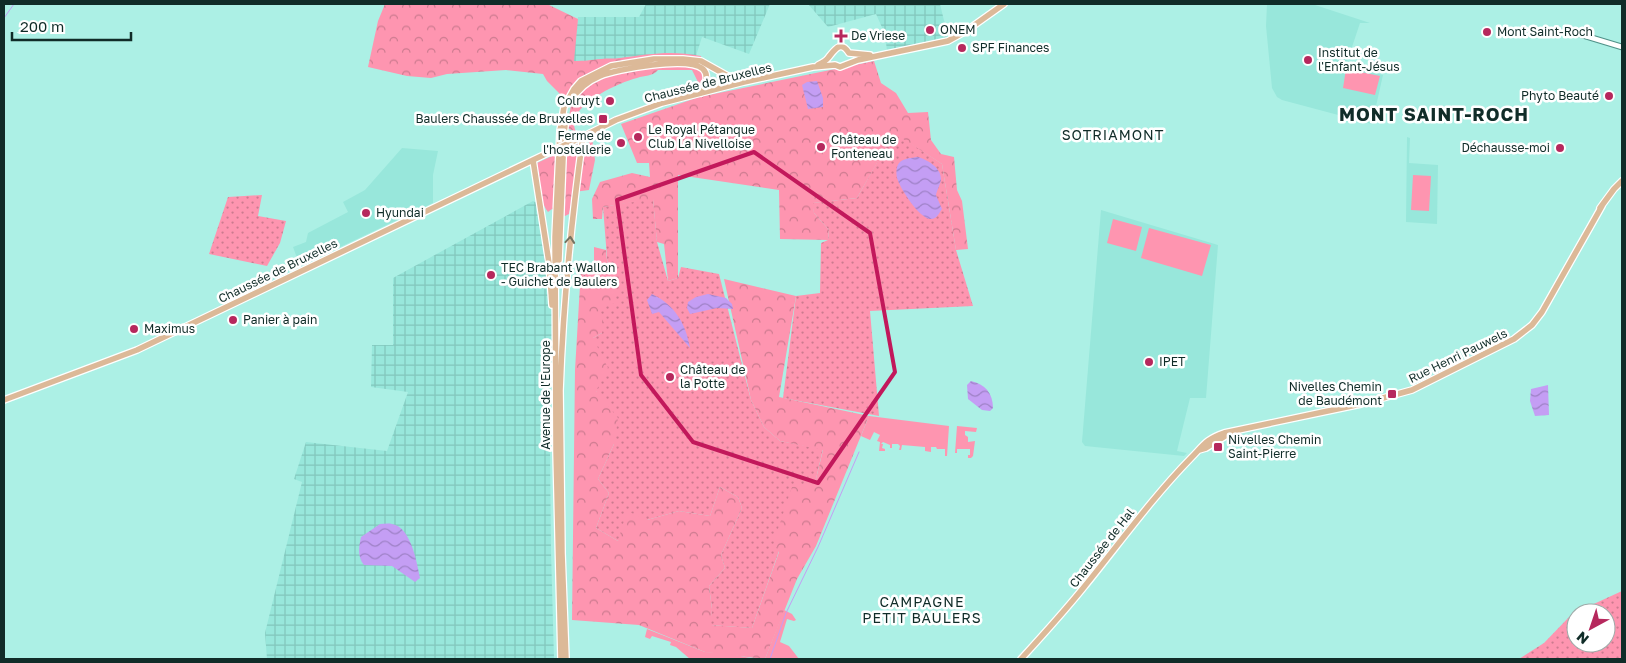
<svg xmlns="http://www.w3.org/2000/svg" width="1626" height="663" font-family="'Golos Text',sans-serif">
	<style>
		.built { fill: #98e7db }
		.industrial { fill: url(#industrial-grid) }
		.grass { fill: url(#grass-dots); fill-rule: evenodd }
		.forest { fill: url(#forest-crowns) }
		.green { fill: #fe95b0 }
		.water { fill: url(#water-waves) }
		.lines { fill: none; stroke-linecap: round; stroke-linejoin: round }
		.stream { stroke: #c49ef4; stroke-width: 1 }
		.minor-casing { stroke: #509289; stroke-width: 7 }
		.major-casing { stroke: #fff; stroke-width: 8 }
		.minor { stroke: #fff; stroke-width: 4.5 }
		.major { stroke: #dcb998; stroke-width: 5.5 }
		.major-bridge-casing { stroke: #fff; stroke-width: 8; stroke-linecap: butt }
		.major-bridge { stroke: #dcb998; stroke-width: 5.5 }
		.oneway { stroke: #767260 }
		.marked { fill: none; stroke: #c2185b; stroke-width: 4; stroke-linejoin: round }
		.poi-dot { fill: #b6285d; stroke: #fff; stroke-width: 2 }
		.labels { text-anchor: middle; stroke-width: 5; stroke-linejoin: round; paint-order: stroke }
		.poi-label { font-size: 12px; fill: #102c28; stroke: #fff; text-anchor: start }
		.street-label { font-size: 12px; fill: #102c28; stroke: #fff }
		.neighbourhood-label { font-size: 14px; letter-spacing: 1px; fill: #102c28; stroke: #fff }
		.district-label { font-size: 18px; font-weight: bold; letter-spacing: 1px; fill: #102c28; stroke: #fff }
	</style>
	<defs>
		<pattern id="industrial-grid" width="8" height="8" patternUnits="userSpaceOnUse" patternTransform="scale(1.25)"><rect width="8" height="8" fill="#98e7db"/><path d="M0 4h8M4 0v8" fill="none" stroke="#82c6bc"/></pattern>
		<pattern id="grass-dots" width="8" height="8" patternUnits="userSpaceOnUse" patternTransform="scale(1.25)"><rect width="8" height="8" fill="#fe95b0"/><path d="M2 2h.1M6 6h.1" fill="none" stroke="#cc7a8f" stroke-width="1.8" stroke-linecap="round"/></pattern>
		<pattern id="forest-crowns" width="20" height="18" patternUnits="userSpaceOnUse" patternTransform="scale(1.25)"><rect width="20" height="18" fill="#fe95b0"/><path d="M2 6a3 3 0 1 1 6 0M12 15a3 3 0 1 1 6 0" fill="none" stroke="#cc7a8f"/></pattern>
		<pattern id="water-waves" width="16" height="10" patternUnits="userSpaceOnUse" patternTransform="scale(1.25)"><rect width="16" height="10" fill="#c49ef4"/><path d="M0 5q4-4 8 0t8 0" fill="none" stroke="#9e81c6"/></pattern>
	</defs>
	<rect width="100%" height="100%" fill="#acf0e5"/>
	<path class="built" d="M1267 4H1312L1370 23H1360L1346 65 1383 75 1372 124 1282 100 1277 97 1272 88 1266 26Z
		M1407 137 1410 138 1409 163 1438 165 1437 224 1406 222Z
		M402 148 438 151 433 175V203L300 266 293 247 306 242 308 233 348 212 343 202 365 190Z
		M1101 210 1218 245 1206 398H1190L1177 451 1187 453 1184 456 1085 446 1082 442Z"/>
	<path class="industrial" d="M646 4H770L749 54 702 37 695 59 571 65 578 17H639Z
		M808 4H940L948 37 887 51 885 34 876 14 828 27Z
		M533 201 541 205 556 352 549 350 551 551 554 659H267L265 633 302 482 294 479 306 442 387 451 408 392 371 387 372 345H393V278Z"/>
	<path class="grass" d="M894 132 942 164 956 250 973 306 870 311 879 416 783 398 796 296 820 293 821 243 828 240 829 230 814 213 812 203 857 198Z
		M262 195 258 216 286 221 280 243 267 266 209 254 228 197Z
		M653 198 657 242 668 281 678 278 681 267 719 274 751 400 764 427 780 441 823 449 815 483 779 551 752 628 710 625 712 609 709 586 725 568 721 555 742 508 738 497 720 487 710 516 679 511 647 520 618 541 596 528 609 493 598 479 614 444 596 391 593 338 602 333 599 309 600 275 608 270 603 207Z
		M1622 591V659H1519L1544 643 1572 614ZM1576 613H1606V643H1576Z"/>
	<path class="forest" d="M385 4H547L578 19 574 61C585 61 590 60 601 59 607 58 614 59 620 58 650 54 671 50 701 56L704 78 702 86 698 82 692 70H658C652 77 645 75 637 78 618 83 579 101 574 121 573 124 575 129 576 132L567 128 571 105 547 81 543 74 506 70 447 74 431 78 407 76 368 67 378 21Z
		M874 61 881 83 896 93 908 113 928 112 931 140 941 154 954 157 957 190 962 201 968 249 956 250 942 164 894 133 857 198 813 203 814 213 829 230 828 240 780 239 779 190 678 175V278L668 281 664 244 657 242 653 199 603 207 602 219H593L592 199 600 182 632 173 650 177 649 163H637L621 124 699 97Z
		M592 138 595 160 589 190 574 192 569 214 565 216 552 209 548 212C538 199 539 179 537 163L580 143 587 145Z
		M594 247 606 250 608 270 600 275 599 287 616 291 615 303 599 309 603 317 602 333 593 338 608 368 596 391 618 418 614 444 598 479 609 493 596 528 618 541 627 511 647 520 679 511 710 516 720 487 738 497 742 508 721 555 725 568 709 586 712 609 711 625 752 628 779 552 774 541 792 487 815 483 823 450 780 441 764 427 751 400 724 279 796 296 779 397 869 416 816 546 797 579 765 659 705 652 639 625 572 620 575 370 581 268 594 266Z"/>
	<path class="green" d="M1346 69 1380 76 1375 95 1343 88Z
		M1413 175 1431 176 1429 211 1411 210Z
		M1113 219 1142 227 1136 251 1107 243Z
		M1149 228 1211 245 1202 276 1141 258Z
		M869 416 949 426 947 456H945V449H937L936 447H931V452L925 451V447L902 445 901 450H899L900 446 898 444H892V448H890V445L883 442 881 444H883L882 448 885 449V451H879L880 442 877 441 880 435 874 432 870 440 861 436Z
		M957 426 977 428 976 432 965 431V435L968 437V442L975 441 973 456 971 458H968V455H970V449H957V453H955Z
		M784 610 792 614 796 620 794 621 787 619 780 642 789 646 799 659H765Z
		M647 629 705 652 726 653 755 659H690L676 647 670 645 671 642 652 636 650 639 645 637Z"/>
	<path class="water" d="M817 81 823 98V107L808 109 802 85 807 82Z
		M918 157C927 160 941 167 941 179 941 183 937 190 936 195L942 209C939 213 937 219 931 219 919 219 900 188 897 178 896 173 896 167 899 163 904 158 911 158 918 157Z
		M652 294C675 305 686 324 690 348L659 312 652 314 647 300Z
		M708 294 726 298 732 304 733 309 717 308 690 314 687 308 688 302 696 297Z
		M971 381C985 384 993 393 993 408L990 411 982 410 968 399 967 385Z
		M1548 385 1549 415 1535 416 1530 401 1531 389Z
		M380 524C384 524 388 523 392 524 411 527 417 563 420 578L415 582 392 566 364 565C357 557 359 546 361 537Z"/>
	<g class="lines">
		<path class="stream" d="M4 18 14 4
			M770 659 786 613 818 547 859 452"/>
		<defs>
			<path id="minor" d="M1569 31 1622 47"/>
			<path id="major" d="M818 65C822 63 826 61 828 58 834 51 840 39 849 53L870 55
				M571 101C578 89 588 81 600 76 617 69 688 56 703 69 710 76 705 86 701 93
				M576 140 616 120 662 103 744 82 813 67 835 65 840 67 858 60 948 41 966 31 1004 4
				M533 160 549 263 552 305
				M1600 208 1614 189 1622 181
				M559 260 564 134 566 117
				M560 389 562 553 566 659
				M560 391C563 305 571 222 583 137
				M4 400 137 350 556 149
				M1199 450 1206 448 1227 435
				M561 659 556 451 555 237 560 131 564 107 574 89 581 81 611 66 629 63 654 59H683L701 61 735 80 744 82
				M1021 659C1042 636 1064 612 1084 587 1119 544 1152 498 1191 458 1203 446 1206 439 1224 433L1361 404 1412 390 1514 339 1532 325 1542 312 1602 206"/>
		</defs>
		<use href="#minor" class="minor-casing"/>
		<use href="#major" class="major-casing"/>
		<use href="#minor" class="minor"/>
		<use href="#major" class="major"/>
		<defs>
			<path id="major-bridge" d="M556 149 576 140"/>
		</defs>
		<use href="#major-bridge" class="major-bridge-casing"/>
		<use href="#major-bridge" class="major-bridge"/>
	</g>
	<defs><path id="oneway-chevron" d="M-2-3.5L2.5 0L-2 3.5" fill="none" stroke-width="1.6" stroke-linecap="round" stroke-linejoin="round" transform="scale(1.25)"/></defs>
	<use class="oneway" href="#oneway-chevron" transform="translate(570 240) rotate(-85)"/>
	<path class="marked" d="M754 152 870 233 895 372 818 483 693 442 641 375 617 200Z"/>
	<g class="poi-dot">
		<circle cx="930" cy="30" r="5"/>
		<circle cx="1487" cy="32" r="5"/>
		<path d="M838.5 28.5h5v5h5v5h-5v5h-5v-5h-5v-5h5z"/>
		<circle cx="962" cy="48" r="5"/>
		<circle cx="1308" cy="60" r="5"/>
		<circle cx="1609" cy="96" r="5"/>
		<circle cx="610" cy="101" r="5"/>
		<rect x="598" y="114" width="10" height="10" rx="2.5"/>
		<circle cx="638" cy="137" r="5"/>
		<circle cx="621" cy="143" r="5"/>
		<circle cx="821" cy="147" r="5"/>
		<circle cx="1560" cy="148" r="5"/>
		<circle cx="366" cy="213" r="5"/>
		<circle cx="491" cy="275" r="5"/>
		<circle cx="233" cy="320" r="5"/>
		<circle cx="134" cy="329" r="5"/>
		<circle cx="1149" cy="362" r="5"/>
		<circle cx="670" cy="377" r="5"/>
		<rect x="1387" y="389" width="10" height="10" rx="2.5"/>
		<rect x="1213" y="442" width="10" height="10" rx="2.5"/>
	</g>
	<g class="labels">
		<g class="poi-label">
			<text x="940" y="34">ONEM</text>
			<text x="1497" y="36">Mont Saint-Roch</text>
			<text x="851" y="40">De Vriese</text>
			<text x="972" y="52">SPF Finances</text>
			<text x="1318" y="57">Institut de<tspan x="1318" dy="14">l'Enfant-Jésus</tspan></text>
			<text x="1599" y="100" text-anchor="end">Phyto Beauté</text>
			<text x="600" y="105" text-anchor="end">Colruyt</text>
			<text x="593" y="123" text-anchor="end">Baulers Chaussée de Bruxelles</text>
			<text x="648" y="134">Le Royal Pétanque<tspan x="648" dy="14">Club La Nivelloise</tspan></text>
			<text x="611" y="140" text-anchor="end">Ferme de<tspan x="611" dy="14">l'hostellerie</tspan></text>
			<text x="831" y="144">Château de<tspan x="831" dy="14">Fonteneau</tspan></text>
			<text x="1550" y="152" text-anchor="end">Déchausse-moi</text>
			<text x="376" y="217">Hyundai</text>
			<text x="501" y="272">TEC Brabant Wallon<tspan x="501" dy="14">- Guichet de Baulers</tspan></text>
			<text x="243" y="324">Panier à pain</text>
			<text x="144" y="333">Maximus</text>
			<text x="1159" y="366">IPET</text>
			<text x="680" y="374">Château de<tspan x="680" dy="14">la Potte</tspan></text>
			<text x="1382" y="391" text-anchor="end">Nivelles Chemin<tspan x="1382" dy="14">de Baudémont</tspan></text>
			<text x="1228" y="444">Nivelles Chemin<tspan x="1228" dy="14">Saint-Pierre</tspan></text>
		</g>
		<g class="street-label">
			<text transform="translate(708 83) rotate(-14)" y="4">Chaussée de Bruxelles</text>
			<text transform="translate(278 271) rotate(-26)" y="4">Chaussée de Bruxelles</text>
			<text transform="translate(1458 356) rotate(-26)" y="4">Rue Henri Pauwels</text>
			<text transform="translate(546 395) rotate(-90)" y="4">Avenue de l'Europe</text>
			<text transform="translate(1102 548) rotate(-52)" y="4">Chaussée de Hal</text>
		</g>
		<g class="neighbourhood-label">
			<text x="1113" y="140">SOTRIAMONT</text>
			<text x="922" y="607">CAMPAGNE<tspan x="922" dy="16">PETIT BAULERS</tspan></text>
		</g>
		<g class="district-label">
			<text x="1434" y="121">MONT SAINT-ROCH</text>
		</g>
	</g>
	<rect width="1626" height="663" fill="none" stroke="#102c28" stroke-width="10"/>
	<g transform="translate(1591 628) rotate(220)"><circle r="24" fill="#ffffff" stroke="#9faba9"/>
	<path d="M0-4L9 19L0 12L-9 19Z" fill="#b6285d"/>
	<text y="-8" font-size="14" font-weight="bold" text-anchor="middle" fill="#102c28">N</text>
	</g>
	<path d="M12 32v8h119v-8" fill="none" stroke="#102c28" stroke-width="2.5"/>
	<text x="20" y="32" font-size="15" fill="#102c28" stroke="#ffffff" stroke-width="4" paint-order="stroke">200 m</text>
</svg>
